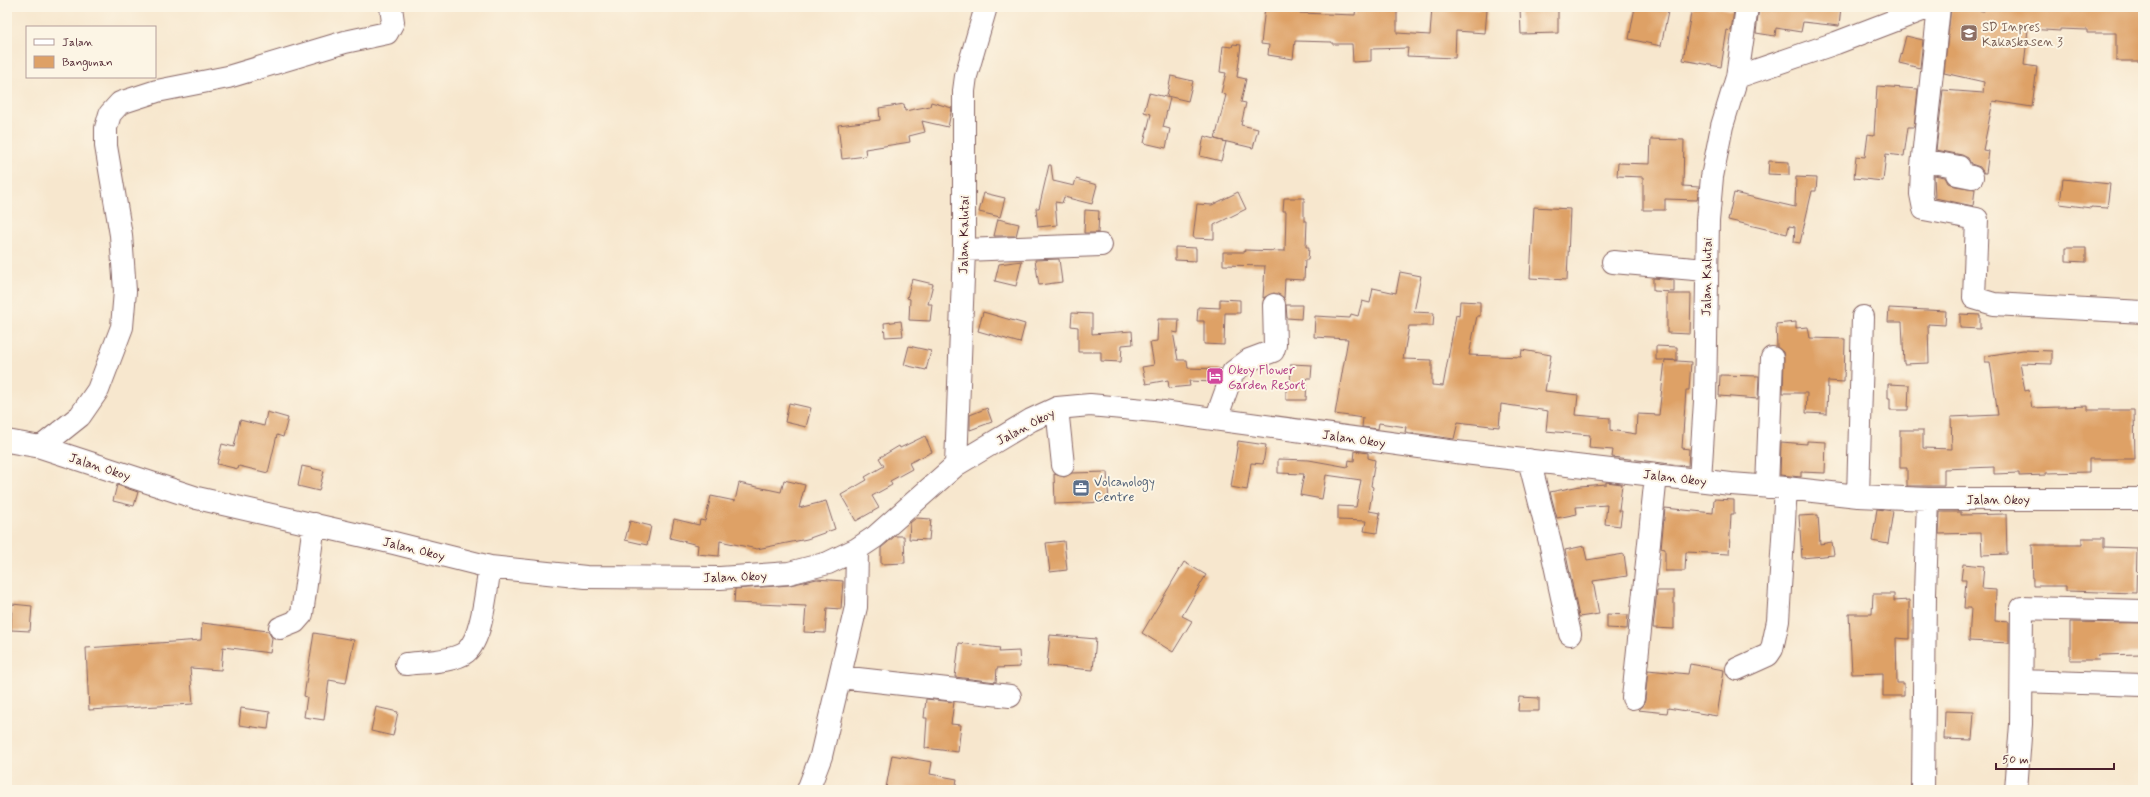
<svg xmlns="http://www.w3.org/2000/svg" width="2150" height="797" font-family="Mynerve,sans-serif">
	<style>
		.building { fill: #dea166 }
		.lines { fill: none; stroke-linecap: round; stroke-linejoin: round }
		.minor-casing { stroke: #876564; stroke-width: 24 }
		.minor { stroke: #fff; stroke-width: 22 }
		.labels { text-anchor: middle; stroke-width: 4; stroke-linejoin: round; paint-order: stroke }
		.education-label { font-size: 13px; fill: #785e54; stroke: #fcf5e5; text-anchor: start }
		.street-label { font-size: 13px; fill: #4a1f2b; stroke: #fcf5e5 }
		.hotel-label { font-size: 13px; fill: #b23c85; stroke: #fcf5e5; text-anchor: start }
		.service-label { font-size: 13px; fill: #4e5e75; stroke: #fcf5e5; text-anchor: start }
	</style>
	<rect width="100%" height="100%" fill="#fcf5e5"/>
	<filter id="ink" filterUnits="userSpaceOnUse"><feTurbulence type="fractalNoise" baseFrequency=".025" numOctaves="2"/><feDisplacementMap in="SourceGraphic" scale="8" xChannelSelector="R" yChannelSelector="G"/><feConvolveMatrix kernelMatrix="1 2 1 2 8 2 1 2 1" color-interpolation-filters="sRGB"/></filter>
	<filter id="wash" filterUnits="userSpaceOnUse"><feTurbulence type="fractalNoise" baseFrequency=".012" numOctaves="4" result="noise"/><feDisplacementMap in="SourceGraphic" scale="16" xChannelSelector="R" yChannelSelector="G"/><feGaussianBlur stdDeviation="0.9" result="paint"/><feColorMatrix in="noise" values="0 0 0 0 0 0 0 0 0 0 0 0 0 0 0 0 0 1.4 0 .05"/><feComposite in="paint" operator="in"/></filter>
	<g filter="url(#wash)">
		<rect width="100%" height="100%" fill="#f7e7ce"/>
		<g id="blocks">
			<path class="building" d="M1265 7 1300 11 1299 13 1355 15 1356 7H1397V33L1430 35 1432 7 1487 10 1485 33 1456 31 1455 58 1407 56 1408 48 1371 49V61L1353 62 1352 44H1332V42L1295 41 1293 59 1268 55 1269 45 1261 44Z
				M1520 7H1558V33L1521 34Z
				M1635 7H1669L1661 46 1629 39Z
				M1692 7H1717L1734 11 1731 31 1727 30 1721 67 1683 60Z
				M1759 7H1841L1839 26 1803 22 1801 32 1776 28 1775 36 1756 33Z
				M1951 7 1984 11V7H2143V61H2116V33H2087V30L2060 29V31L2028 29 2024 65 2037 67 2032 107 1993 101 1983 150 1989 151 1986 173H1984L1980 167 1971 164 1968 158 1962 155 1936 150 1943 90 1983 93 1984 82 1944 73Z
				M1906 36 1923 40 1920 68 1899 63Z
				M1233 44 1241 45 1237 77 1246 79 1241 102 1246 103 1241 125 1258 129 1253 148 1215 139 1226 95 1221 93 1226 73 1220 72 1223 46 1232 47Z
				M1171 76 1193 81 1188 101 1167 96Z
				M1877 86 1918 89 1914 127H1908L1904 156 1886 154 1883 181 1854 178 1856 156 1865 157 1868 134 1874 135Z
				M1149 93 1170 98 1163 127 1170 129 1166 148 1144 143 1151 114 1144 112Z
				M931 102 952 108 948 127 922 121 925 132 909 136 910 142 865 149 866 156 842 159 838 125 880 120 879 108 904 104 905 111 930 106Z
				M1204 136 1226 142 1221 161 1200 156Z
				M1651 139 1684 140 1683 186 1699 187 1697 200 1665 199V210H1643V177L1617 176 1618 163 1650 164Z
				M1769 161 1789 162V175L1768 174Z
				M1049 165H1051L1053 181 1074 186 1076 179 1097 185 1092 204 1064 197 1062 203 1055 202 1057 225 1038 227 1036 208H1039Z
				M1934 175 1945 177 1948 183 1955 186 1975 189 1973 206 1935 198Z
				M1796 177 1817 178 1816 191H1812L1800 243 1794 242 1795 227 1789 226 1787 234 1728 220 1734 193 1795 207Z
				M2063 179 2110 184 2107 208 2091 207V208L2060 204Z
				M1238 192 1246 209 1214 225V239L1193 238 1197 204 1212 205Z
				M984 193 1005 198 1000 217 979 212Z
				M1284 198H1304V221H1307L1306 247H1309L1308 260H1305L1304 280 1285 279 1284 298 1274 293 1263 298 1265 266 1223 265V252H1245L1244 250 1285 251 1286 211H1283Z
				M1534 207 1570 209 1567 280 1530 278Z
				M1085 210 1099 211 1098 233H1084Z
				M998 219 1019 224 1016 236H994Z
				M1175 247 1196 248V261L1175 260Z
				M2066 248H2086V262L2066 261Z
				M1059 259 1062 282 1039 285 1035 260Z
				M1022 261 1016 286 995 281 999 264Z
				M1400 272 1421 276 1414 312 1434 313 1433 326H1409L1403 359 1432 360V385L1443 386 1456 315 1459 316 1460 301 1480 302V316H1477L1469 355 1521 357 1522 350 1551 355 1545 391 1578 395 1576 415 1610 418V430L1636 434 1637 414 1659 415 1665 360 1691 362 1689 390H1686L1682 448 1689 449 1688 466 1612 457 1613 450 1589 448 1590 435 1546 431 1548 411 1501 404 1499 427 1458 422 1454 439 1405 432 1406 427 1379 423 1378 429 1362 427 1363 418 1335 414 1348 339 1314 337 1315 316 1350 318 1351 314 1358 316 1362 301 1370 303 1373 288 1396 293Z
				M1653 278 1674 280V292L1653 291Z
				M912 279 933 284 928 304H932L930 321 909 320 910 299 907 298Z
				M1667 294H1691L1690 334 1667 333Z
				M1220 299 1240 300V313H1225L1224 345 1204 344V321H1197L1198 307 1220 308Z
				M1286 305H1302L1301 319 1287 318Z
				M1889 308 1946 311 1945 325 1928 324 1929 363 1904 364 1902 322H1888Z
				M983 312 1025 324 1020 343 978 331Z
				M1072 313 1092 314V334L1132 331 1133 344 1122 345 1121 362 1101 361V352H1078V327L1071 326Z
				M1960 314 1980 315V329L1960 328Z
				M1158 319H1179L1178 333 1173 332 1178 360H1187L1188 368 1221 369 1216 382 1189 381 1190 386 1169 388 1168 380 1146 384 1142 367 1154 365 1150 342 1157 341Z
				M901 321 903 336 885 337 884 323Z
				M1796 322V328L1808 327 1810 338 1845 339 1844 382 1828 381 1827 414 1806 413 1807 393H1783L1784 358 1783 352 1777 347 1776 324Z
				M909 346 931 351 926 370 904 365Z
				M1656 346 1677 347V360H1656Z
				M2023 350 2052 351V364L2020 363 2025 391 2029 390 2032 408 2088 406V410H2134L2135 459H2089V472L2046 473V475L2019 476V473L1994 474V467L1944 469V486H1907V468H1900V430H1923V448L1952 449 1951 417 1998 415 1990 362H1985V356Z
				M1291 364 1312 365 1311 378H1307L1306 400H1286V386H1290Z
				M1720 375 1759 376 1758 399 1719 396Z
				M1888 384 1909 385 1908 410H1890V398H1888Z
				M789 403 811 408 806 427 785 422Z
				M987 408 992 422 970 430V415Z
				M267 412 288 418 283 437 277 435 268 473 239 466 238 469 217 464 222 444 234 447 240 420 264 426Z
				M925 436 932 452 909 463 912 469 890 481 892 485 872 496 879 508 856 521 841 495 867 480 865 477 884 466 879 458 899 446 900 448Z
				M1238 441 1266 445 1263 464 1251 463 1247 490 1231 487Z
				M1807 441 1826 442 1825 473 1801 472V477L1780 475 1781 442 1807 444Z
				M1355 451 1368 453V458L1375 460 1371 486 1373 487 1369 511 1380 513 1377 533 1364 531 1366 521 1338 520V506L1356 507 1361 480 1326 475 1322 499 1300 495 1304 474 1278 473V459L1309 460 1348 467 1349 460 1354 461Z
				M302 466 324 471 319 491 298 486Z
				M1107 472 1109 502 1055 504 1054 474 1064 477 1072 473Z
				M784 480 805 485 799 508 826 501 835 529 807 539 757 549 720 541 719 556 697 554 698 545 670 538 674 519 699 525 700 520 705 521 711 496 735 501 739 483 781 492Z
				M1606 482 1622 484 1619 511H1622L1620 526 1605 524 1607 505 1576 507 1577 514 1557 518 1550 492 1580 486 1606 484Z
				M117 485 138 492 134 506 113 501Z
				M1714 499 1734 500V514H1731L1729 554 1686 552 1685 571H1665V549L1661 548 1665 508 1713 513Z
				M1877 509 1893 511 1888 544 1872 541Z
				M1940 512H1961V515L2006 514 2007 554 1982 555 1981 533 1939 534Z
				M1818 515 1820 544 1832 542 1834 555 1802 558 1799 516Z
				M916 518 931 519 929 540 909 539 910 523Z
				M630 521 651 526 647 545 625 540Z
				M895 536H904L905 563 881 564V548Z
				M2082 538H2104V547L2137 548 2136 593 2066 591V586H2033L2032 545H2082Z
				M1064 541 1067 570 1050 572 1046 543Z
				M1584 546 1587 560 1624 554 1627 576 1593 581 1599 614 1579 617 1565 550Z
				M1184 562 1206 575 1182 616 1192 621 1173 652 1142 633Z
				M1963 564 1984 566 1982 589 1996 590 1995 621 2009 622V643L1969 641 1971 608H1964L1966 580H1961Z
				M817 579 843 581 841 609 827 608 825 633 804 632 806 606 734 603 735 589 790 585Z
				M1657 591H1674V629L1653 628Z
				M1873 594H1894V601L1909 600V639L1896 638 1897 683H1904V696H1883V673L1852 674 1849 614H1872Z
				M12 604 32 606 30 631 11 630Z
				M1607 614 1628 615 1627 629 1607 628Z
				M2070 622 2143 623V654L2098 655 2099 660H2070Z
				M202 623 268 631 272 638 270 653 223 647 221 670 190 668 193 704 89 710 86 648 201 640Z
				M314 633 354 640 346 683 329 680 324 720 304 717 307 697 304 696Z
				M1050 635 1096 639 1093 670 1047 666Z
				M959 643 1000 648 999 652 1019 651 1020 667 997 668 996 682 955 677Z
				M1690 664 1724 670 1717 716 1668 708 1667 713 1638 710 1643 706 1645 700 1648 670 1688 674Z
				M1519 697 1539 698V711H1518Z
				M926 699 954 702 951 724 961 725 958 752 925 748 927 718H924Z
				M376 707 398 712 393 736 371 731Z
				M241 708 270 712 268 729 239 725Z
				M1945 711 1974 712 1972 740 1944 739Z
				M892 755 932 762 930 774 957 779 955 790 886 788Z"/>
		</g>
	</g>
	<g filter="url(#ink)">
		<use href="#blocks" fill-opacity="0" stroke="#876564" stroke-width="1"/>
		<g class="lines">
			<defs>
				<path id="minor" d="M1939 7 1922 166 1921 194 1924 209 1977 219 1974 298 1994 304 2143 312
					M1737 77 1836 43 1930 7
					M1923 160 1959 167 1957 174 1972 177
					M964 250 1101 245
					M1613 262 1706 270
					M1057 408 1063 465
					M1216 419 1233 372 1249 360 1273 351 1275 345 1274 305
					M7 441 41 447 197 498 394 543 490 567 586 577 720 578 789 573 828 563 857 549 875 537 956 465 1031 420 1057 408 1090 405 1155 411 1456 452 1731 484 1786 488 1858 496 1928 499H2143
					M41 447 80 416 98 390 122 327 125 291 121 235 106 146V128L110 114 120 103 157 91 228 77 345 42 387 33 393 22 391 7
					M1529 460 1550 542 1570 634
					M956 465 964 250V91L966 76 986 7
					M1700 480 1705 401 1708 221 1712 177 1722 126 1737 77 1747 7
					M1767 487 1772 358
					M1858 496 1863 317
					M280 628 295 622 302 614 314 524
					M406 664C422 662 454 662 466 652 483 638 486 588 490 567
					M1737 669 1768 655 1772 649 1778 621 1786 488
					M840 677 1010 696
					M2022 681 2143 685
					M1633 698 1656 475
					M808 790 821 756 856 607 857 549
					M1923 790 1925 594 1928 499
					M2016 790 2021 724 2022 608 2143 611"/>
			</defs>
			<use href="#minor" class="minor-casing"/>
			<use href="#minor" class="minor"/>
		</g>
	</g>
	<defs>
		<symbol id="school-square" viewBox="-11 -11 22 22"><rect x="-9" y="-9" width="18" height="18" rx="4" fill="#8d6e63" stroke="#fcf5e5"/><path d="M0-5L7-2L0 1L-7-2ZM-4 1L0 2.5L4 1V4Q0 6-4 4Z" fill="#fff"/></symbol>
		<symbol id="hotel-square" viewBox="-11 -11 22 22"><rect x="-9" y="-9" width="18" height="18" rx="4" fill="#d1479c" stroke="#fcf5e5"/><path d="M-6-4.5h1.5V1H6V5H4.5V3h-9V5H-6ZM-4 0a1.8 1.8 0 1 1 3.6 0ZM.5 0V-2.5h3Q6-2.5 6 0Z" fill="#fff"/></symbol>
		<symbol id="office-square" viewBox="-11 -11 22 22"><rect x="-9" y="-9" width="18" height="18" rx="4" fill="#5c6f8a" stroke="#fcf5e5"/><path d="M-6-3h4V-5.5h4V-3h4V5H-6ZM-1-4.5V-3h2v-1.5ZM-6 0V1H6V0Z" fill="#fff"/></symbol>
	</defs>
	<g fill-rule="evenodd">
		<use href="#school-square" x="1959" y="23" width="20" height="20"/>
		<use href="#hotel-square" x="1205" y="366" width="20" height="20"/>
		<use href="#office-square" x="1071" y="478" width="20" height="20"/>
	</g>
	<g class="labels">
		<g class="education-label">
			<text x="1982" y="31">SD Inpres<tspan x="1982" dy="15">Kakaskasen 3</tspan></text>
		</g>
		<g class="street-label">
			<text transform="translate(963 235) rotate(-89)" y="5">Jalan Kalutai</text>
			<text transform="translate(1706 277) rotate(-89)" y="5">Jalan Kalutai</text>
			<text transform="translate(1025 426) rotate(-28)" y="5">Jalan Okoy</text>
			<text transform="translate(1354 438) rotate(8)" y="5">Jalan Okoy</text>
			<text transform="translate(100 466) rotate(18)" y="5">Jalan Okoy</text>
			<text transform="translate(1675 477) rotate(7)" y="5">Jalan Okoy</text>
			<text x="1998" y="504">Jalan Okoy</text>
			<text transform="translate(414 548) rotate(14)" y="5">Jalan Okoy</text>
			<text transform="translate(735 576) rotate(-2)" y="5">Jalan Okoy</text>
		</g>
		<g class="hotel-label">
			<text x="1228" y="374">Okoy Flower<tspan x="1228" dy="15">Garden Resort</tspan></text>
		</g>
		<g class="service-label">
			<text x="1094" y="486">Volcanology<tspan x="1094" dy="15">Centre</tspan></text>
		</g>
	</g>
	<rect width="2150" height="797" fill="none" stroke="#fcf5e5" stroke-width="24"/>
	<rect x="26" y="26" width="130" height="52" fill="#fcf5e5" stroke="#b59f9b"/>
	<rect x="34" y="39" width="20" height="6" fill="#ffffff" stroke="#b59f9b"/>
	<text x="62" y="46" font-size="12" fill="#4a1f2b">Jalan</text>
	<rect x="34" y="56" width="20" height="12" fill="#dea166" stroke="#b59f9b"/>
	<text x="62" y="66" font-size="12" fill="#4a1f2b">Bangunan</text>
	<path d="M1996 763v6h118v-6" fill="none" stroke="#4a1f2b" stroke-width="2"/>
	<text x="2002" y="763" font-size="12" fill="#4a1f2b" stroke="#fcf5e5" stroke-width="3" paint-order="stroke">50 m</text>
</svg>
